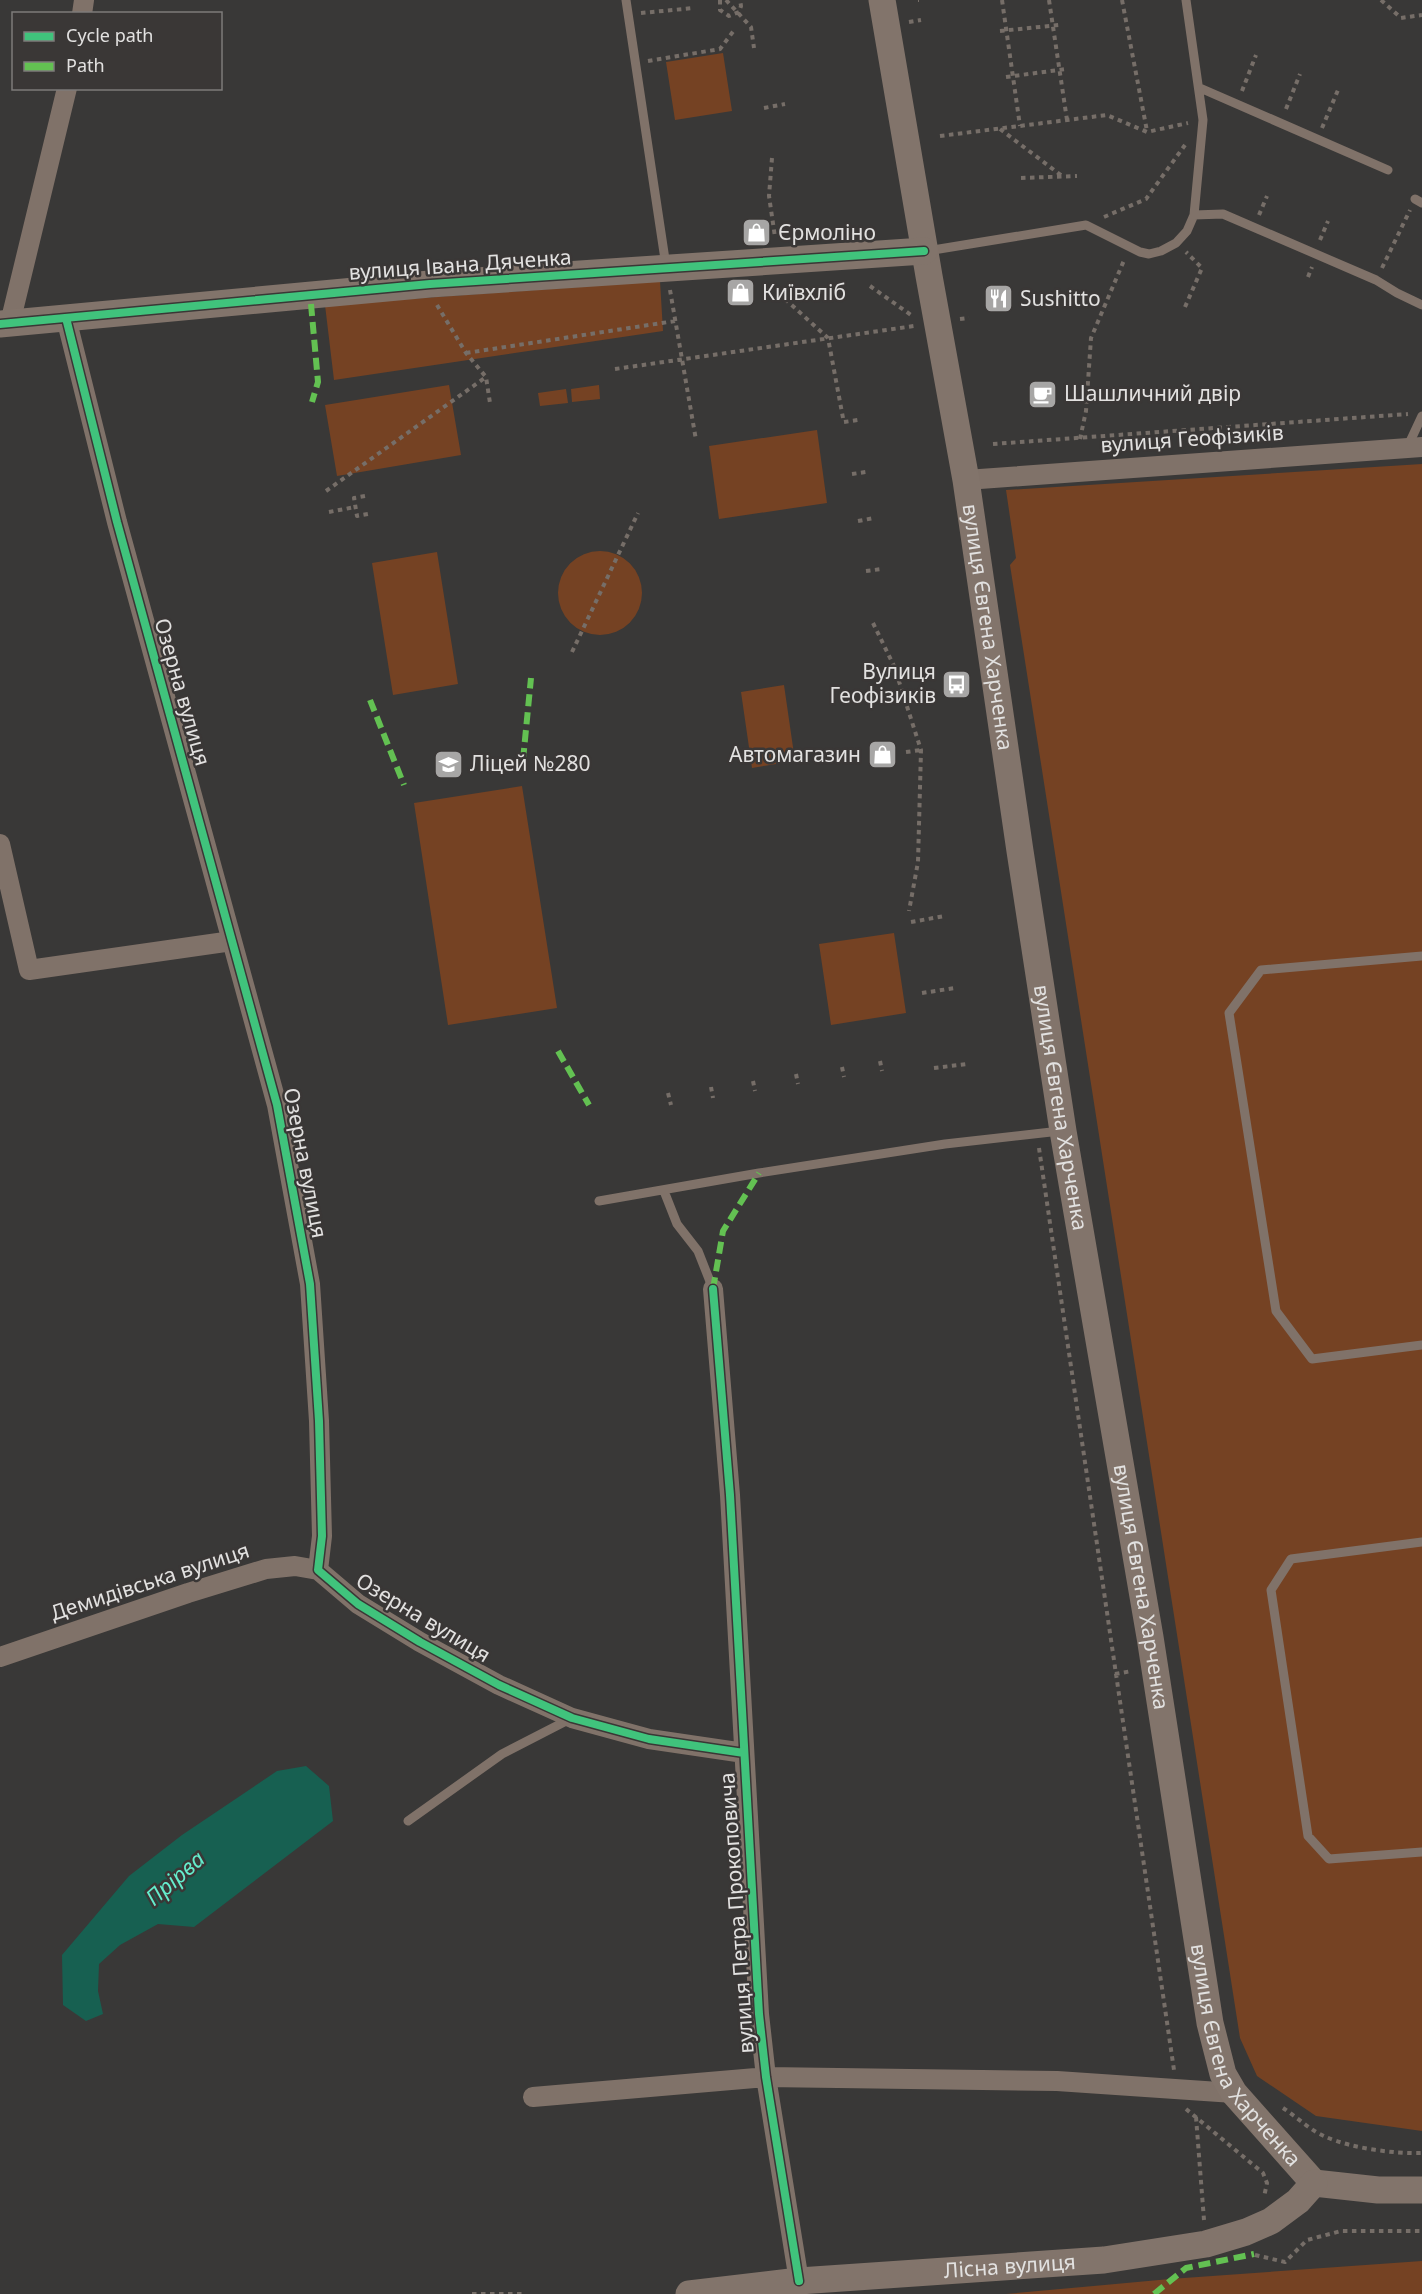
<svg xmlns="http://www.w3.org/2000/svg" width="1422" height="2294" font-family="'Noto Sans',sans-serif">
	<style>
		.green { fill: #754223 }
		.water { fill: #176051 }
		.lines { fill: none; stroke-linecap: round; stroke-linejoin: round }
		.path { stroke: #766e68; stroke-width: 4; stroke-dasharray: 4.5 4.5; stroke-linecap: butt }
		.lane { stroke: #807269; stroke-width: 9 }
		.street { stroke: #807269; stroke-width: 20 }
		.secondary { stroke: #82746b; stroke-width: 27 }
		.quiet { stroke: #63c152; stroke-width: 6; stroke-dasharray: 12 6; stroke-linecap: butt }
		.cycleway-casing { stroke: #3a3736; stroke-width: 11 }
		.cycleway { stroke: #40c37c; stroke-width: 8 }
		.labels { text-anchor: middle; stroke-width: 5; stroke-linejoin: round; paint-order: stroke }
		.poi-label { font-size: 21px; fill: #e2e1e0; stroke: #3a3736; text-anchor: start }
		.street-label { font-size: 21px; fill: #e2e1e0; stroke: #3a3736 }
		.water-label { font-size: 22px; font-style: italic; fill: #64eccc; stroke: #3a3736 }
	</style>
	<rect width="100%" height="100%" fill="#393837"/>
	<path class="green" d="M723 53 732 111 675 120 666 62Z
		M660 281 663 331 334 380 325 305Z
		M449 385 461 455 337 476 325 405Z
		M599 385 600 399 572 402 571 389Z
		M566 389 568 403 540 406 538 393Z
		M817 430 827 503 719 519 709 446Z
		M1422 464V2131L1316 2116 1257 2076 1240 2038 1010 565 1016 558 1006 490Z
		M558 593a42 42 0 1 1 84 0a42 42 0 1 1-84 0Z
		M437 552 458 684 393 695 372 563Z
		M784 685 795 761 752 768 741 692Z
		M522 786 557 1008 448 1025 414 803Z
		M894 933 906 1013 831 1025 819 944Z
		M1422 2261V2294H1006L1170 2279Z"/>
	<path class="water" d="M306 1766 329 1786 333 1821 194 1927 158 1924 120 1945 99 1964 98 1991 103 2014 86 2021 63 2005 62 1955 129 1876 182 1835 277 1771Z"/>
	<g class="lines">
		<path class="path" d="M720 0V10L729 16 739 12 741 6 740 0
			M726 0 751 27 754 48
			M918 0H919
			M1002 0 1020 126
			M1049 0 1067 120
			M1122 0 1147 131
			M1381 0 1401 18 1422 15
			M641 13 694 8
			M909 22 921 20
			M1000 31 1059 25
			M648 61 720 49 735 29
			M1006 77 1066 69
			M1242 91 1256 55
			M764 108 785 104
			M1286 109 1300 74
			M1322 128 1338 90
			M1000 129 1062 176
			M940 136 1107 115 1147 132 1188 123
			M772 158 769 196 775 237
			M1021 178 1077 176
			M1259 215 1267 196
			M1104 217 1146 199 1185 145
			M1320 240 1328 221
			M1382 268 1410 210
			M1308 277 1312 267
			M870 286 911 315
			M670 290 696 440
			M785 299 828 338 843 418
			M437 305 466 353 486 377 490 403
			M1185 307 1202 268 1186 252
			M960 319 969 318
			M466 353 675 321
			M615 369 914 326
			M844 422 858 420
			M1080 439 1086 411 1091 338 1125 258
			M993 444 1408 414
			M852 474 866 472
			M326 491 486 377
			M365 496 354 498 357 516 368 514
			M329 512 355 507
			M858 521 874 518
			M866 571 882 569
			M873 623 894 666 921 750 918 862 909 911
			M572 652 638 513
			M906 752 921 750
			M911 922 945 916
			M922 993 955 988
			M880 1061 882 1071
			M842 1067 844 1077
			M934 1068 967 1064
			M796 1074 798 1084
			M753 1081 755 1091
			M711 1087 713 1098
			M668 1093 671 1105
			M1039 1148 1174 2070
			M1115 1674 1132 1671
			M1283 2108C1297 2117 1311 2131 1326 2137 1351 2148 1394 2154 1422 2153
			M1186 2109 1263 2173 1267 2183 1264 2197
			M1196 2117 1204 2220
			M1255 2255 1285 2262 1307 2240 1341 2231H1422
			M472 2294H522"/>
		<path class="lane" d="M626 0 666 266
			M1200 88 1388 170
			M1415 199 1422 203
			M1194 215 1223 214 1376 280 1397 293 1422 305
			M927 251 1086 225 1140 252 1149 254 1161 251 1176 243 1187 231 1194 215 1203 120 1186 0
			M1407 448 1422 416
			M1422 956 1261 970 1229 1013 1276 1311 1312 1359 1422 1345
			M664 1191 677 1224 698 1251 713 1289
			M599 1201 759 1173 945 1144 1060 1131
			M1422 1542 1291 1559 1271 1590 1308 1836 1329 1859 1422 1852
			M408 1821 502 1754 570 1719"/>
		<path class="street" d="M82 14 84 0
			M66 318 117 522 277 1105 310 1284 319 1421 322 1536 318 1570 358 1604 420 1642 499 1685 572 1718 649 1739 744 1753
			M10 323 67 88
			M966 480 1422 447
			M0 844 29 970 232 941
			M713 1289 730 1495 759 2014 766 2077 799 2281
			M0 1657 188 1593 266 1569 295 1566 318 1570
			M533 2097 766 2077 1057 2081 1234 2093"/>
		<g class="secondary">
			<path id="s1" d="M882 0 929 276 966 480 1020 851 1063 1131 1150 1637 1210 2023 1223 2074 1234 2093 1314 2183"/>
			<path d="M0 324 430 284 924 251"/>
			<path d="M1314 2183 1378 2190H1422"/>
			<path id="s2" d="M689 2294 799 2281 1104 2260 1206 2244 1246 2232 1271 2221 1298 2201 1314 2183"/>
		</g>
		<path class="quiet" d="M311 304 318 382 312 402
			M370 700 404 785
			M523 760 531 678
			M558 1051 589 1105
			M713 1289 723 1231 759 1173
			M1154 2294 1186 2268 1254 2254"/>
		<defs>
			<path id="cycleway" d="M66 318 117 522 277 1105 310 1284 319 1421 322 1536 318 1570 358 1604 420 1642 499 1685 572 1718 649 1739 744 1753
				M0 324 430 284 924 251
				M713 1289 730 1495 759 2014 766 2077 799 2281"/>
		</defs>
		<use href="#cycleway" class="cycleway-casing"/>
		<use href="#cycleway" class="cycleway"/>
	</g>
	<defs>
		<symbol id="shop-square" viewBox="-11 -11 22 22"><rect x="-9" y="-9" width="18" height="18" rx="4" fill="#a7a6a5" stroke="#3a3736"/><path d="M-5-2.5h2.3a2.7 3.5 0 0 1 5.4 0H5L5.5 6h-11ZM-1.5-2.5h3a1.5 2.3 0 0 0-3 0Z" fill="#fff"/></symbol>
		<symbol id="restaurant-square" viewBox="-11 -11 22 22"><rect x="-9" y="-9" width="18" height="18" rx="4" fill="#a7a6a5" stroke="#3a3736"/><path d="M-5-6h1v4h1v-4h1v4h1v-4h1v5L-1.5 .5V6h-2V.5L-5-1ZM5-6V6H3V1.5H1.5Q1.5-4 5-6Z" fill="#fff"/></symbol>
		<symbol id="cafe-square" viewBox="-11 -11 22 22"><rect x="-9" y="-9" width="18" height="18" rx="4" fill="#a7a6a5" stroke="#3a3736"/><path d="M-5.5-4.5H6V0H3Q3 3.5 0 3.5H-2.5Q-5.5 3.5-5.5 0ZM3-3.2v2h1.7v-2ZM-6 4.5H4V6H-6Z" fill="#fff"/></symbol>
		<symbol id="bus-square" viewBox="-11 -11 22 22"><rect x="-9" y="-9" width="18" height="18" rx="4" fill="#a7a6a5" stroke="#3a3736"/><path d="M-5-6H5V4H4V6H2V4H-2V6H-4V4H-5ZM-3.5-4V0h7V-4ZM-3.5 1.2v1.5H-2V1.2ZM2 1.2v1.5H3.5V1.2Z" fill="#fff"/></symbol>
		<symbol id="school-square" viewBox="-11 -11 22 22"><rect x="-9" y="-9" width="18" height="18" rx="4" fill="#a7a6a5" stroke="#3a3736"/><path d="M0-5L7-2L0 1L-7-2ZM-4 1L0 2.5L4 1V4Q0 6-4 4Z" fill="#fff"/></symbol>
	</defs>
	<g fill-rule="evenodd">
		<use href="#shop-square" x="740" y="216" width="33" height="33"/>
		<use href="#shop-square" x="724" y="276" width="33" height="33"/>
		<use href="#restaurant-square" x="982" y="282" width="33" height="33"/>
		<use href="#cafe-square" x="1026" y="378" width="33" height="33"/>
		<use href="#bus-square" x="940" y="668" width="33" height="33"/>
		<use href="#shop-square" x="866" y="738" width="33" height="33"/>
		<use href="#school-square" x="432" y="748" width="33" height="33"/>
	</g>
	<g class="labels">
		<g class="poi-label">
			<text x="778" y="240">Єрмоліно</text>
			<text x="762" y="300">Київхліб</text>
			<text x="1020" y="306">Sushitto</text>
			<text x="1064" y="401">Шашличний двір</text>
			<text x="936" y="679" text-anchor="end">Вулиця<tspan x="936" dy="24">Геофізиків</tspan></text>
			<text x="861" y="762" text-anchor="end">Автомагазин</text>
			<text x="470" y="771">Ліцей №280</text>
		</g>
		<g class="street-label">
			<text transform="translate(460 265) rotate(-4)" y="7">вулиця Івана Дяченка</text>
			<text transform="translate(1192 439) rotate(-4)" y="7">вулиця Геофізиків</text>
			<text dy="7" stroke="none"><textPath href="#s1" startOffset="636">вулиця Євгена Харченка</textPath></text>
			<text transform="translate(182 692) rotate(74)" y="7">Озерна вулиця</text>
			<text dy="7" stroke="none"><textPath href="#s1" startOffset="1122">вулиця Євгена Харченка</textPath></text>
			<text transform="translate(305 1163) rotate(79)" y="7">Озерна вулиця</text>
			<text transform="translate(150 1582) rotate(-18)" y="7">Демидівська вулиця</text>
			<text dy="7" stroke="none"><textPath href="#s1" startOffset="1608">вулиця Євгена Харченка</textPath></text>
			<text transform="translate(423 1618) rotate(31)" y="7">Озерна вулиця</text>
			<text transform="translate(737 1913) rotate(-94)" y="7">вулиця Петра Прокоповича</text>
			<text dy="7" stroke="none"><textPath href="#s1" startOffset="2094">вулиця Євгена Харченка</textPath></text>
			<text dy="7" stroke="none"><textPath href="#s2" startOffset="322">Лісна вулиця</textPath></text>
		</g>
		<g class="water-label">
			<text transform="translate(175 1878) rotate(-41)" y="8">Прірва</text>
		</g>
	</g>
	<rect x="12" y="12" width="210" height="78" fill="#3a3736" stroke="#7d7b7a" stroke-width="1.5"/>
	<rect x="24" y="32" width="30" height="9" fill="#40c37c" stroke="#7d7b7a" stroke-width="1.5"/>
	<text x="66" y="42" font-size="18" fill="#e2e1e0">Cycle path</text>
	<rect x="24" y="62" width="30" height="9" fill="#63c152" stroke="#7d7b7a" stroke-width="1.5"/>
	<text x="66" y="72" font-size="18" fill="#e2e1e0">Path</text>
</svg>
